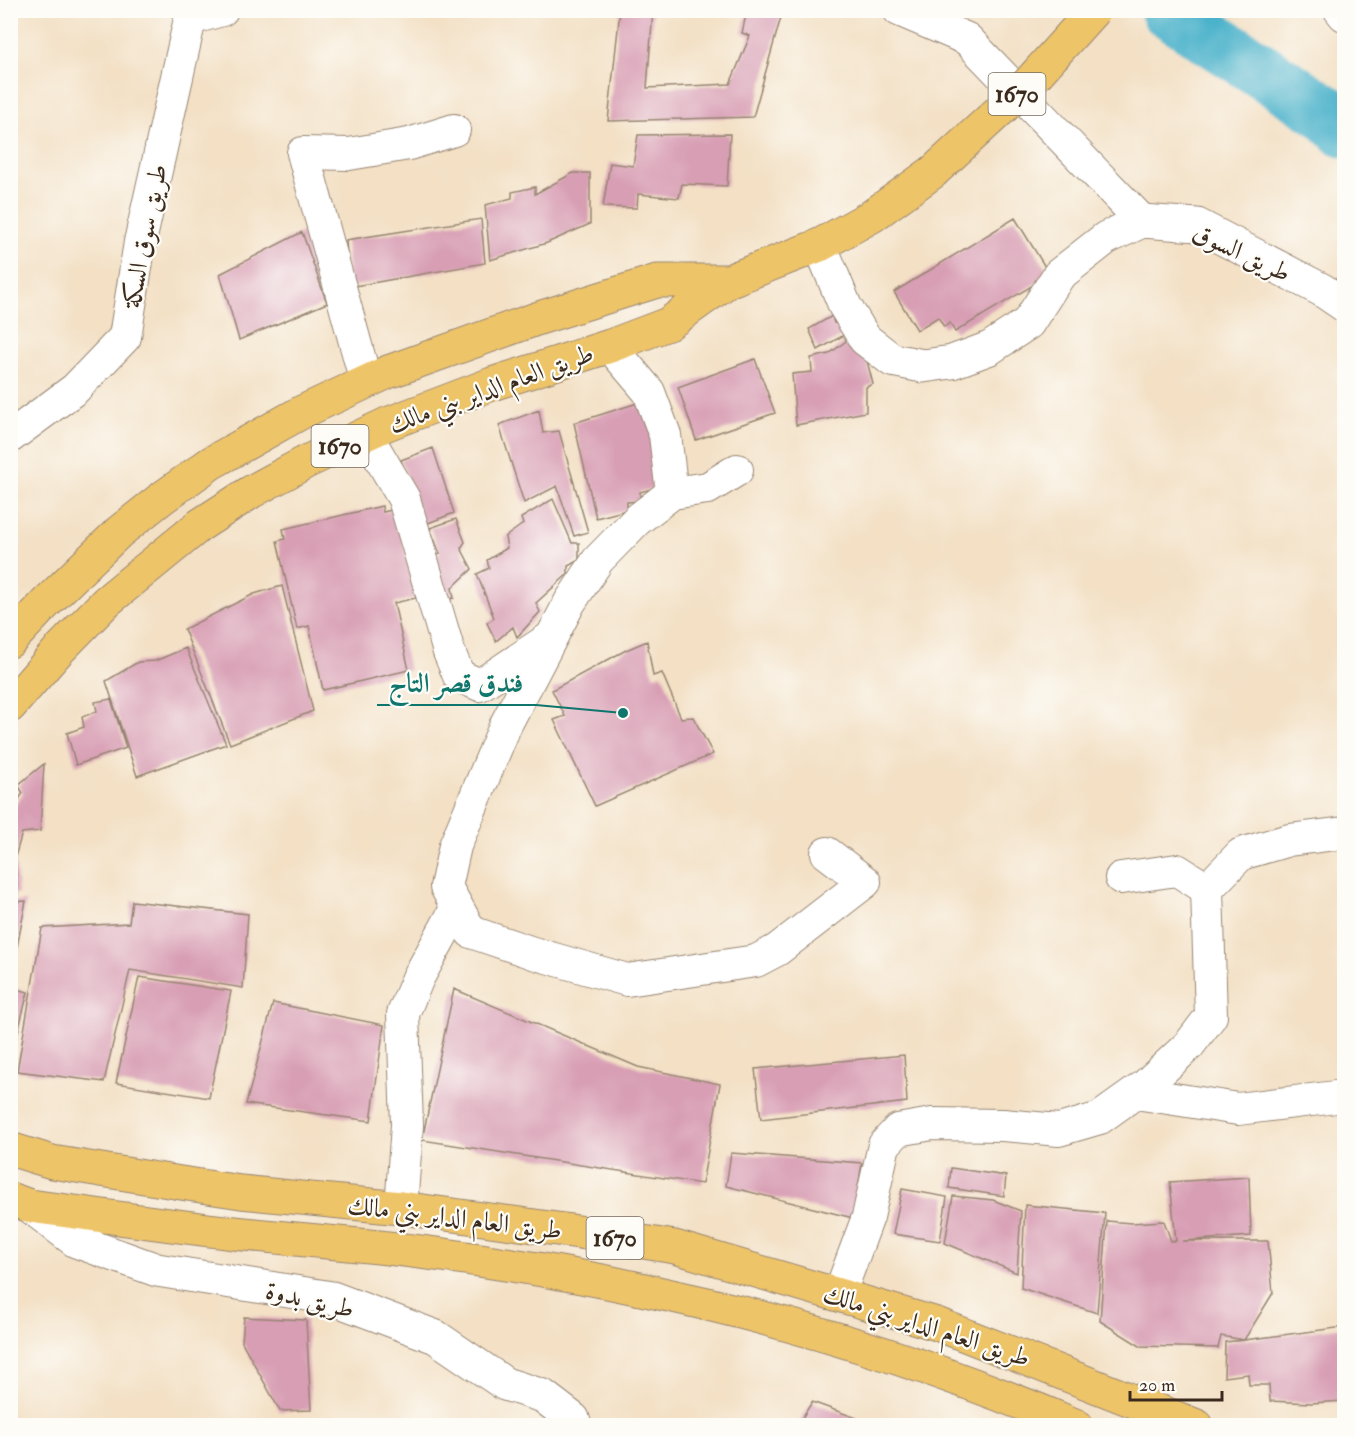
<svg xmlns="http://www.w3.org/2000/svg" width="1355" height="1436" font-family="'IM FELL Double Pica',Amiri,serif">
	<style>
		.lines { fill: none; stroke-linecap: round; stroke-linejoin: round }
		.river { stroke: #4cb2cb; stroke-width: 56 }
		.building { fill: #d89eb4 }
		.minor-casing { stroke: #978572; stroke-width: 34 }
		.tertiary-casing { stroke: #978572; stroke-width: 35 }
		.trunk-casing { stroke: #978572; stroke-width: 35 }
		.minor { stroke: #fff; stroke-width: 32 }
		.tertiary { stroke: #fff; stroke-width: 33 }
		.trunk { stroke: #eec469; stroke-width: 33 }
		.trunk-bridge-casing { stroke: #978572; stroke-width: 35; stroke-linecap: butt }
		.trunk-bridge { stroke: #eec469; stroke-width: 33 }
		.labels { text-anchor: middle; stroke-width: 4.5; stroke-linejoin: round; paint-order: stroke }
		.shield { fill: #fdfcf7; stroke: #75695f; stroke-width: 1.5 }
		.shield-label { font-size: 24px; font-weight: bold; fill: #3b2a1e }
		.street-label { font-size: 26px; fill: #3b2a1e; stroke: #fdfcf7 }
		.leader { fill: none; stroke: #0f766e; stroke-width: 2 }
		.callout-dot { fill: #0f766e; stroke: #fdfcf7; stroke-width: 2 }
		.callout-label { font-size: 27px; text-anchor: middle; font-weight: bold; fill: #0f766e; stroke: #fdfcf7; stroke-width: 4.5; stroke-linejoin: round; paint-order: stroke }
	</style>
	<rect width="100%" height="100%" fill="#fdfcf7"/>
	<filter id="ink" filterUnits="userSpaceOnUse"><feTurbulence type="fractalNoise" baseFrequency=".0167" numOctaves="2"/><feDisplacementMap in="SourceGraphic" scale="12" xChannelSelector="R" yChannelSelector="G"/><feConvolveMatrix kernelMatrix="1 2 1 2 8 2 1 2 1" color-interpolation-filters="sRGB"/></filter>
	<filter id="wash" filterUnits="userSpaceOnUse"><feTurbulence type="fractalNoise" baseFrequency=".008" numOctaves="4" result="noise"/><feDisplacementMap in="SourceGraphic" scale="24" xChannelSelector="R" yChannelSelector="G"/><feGaussianBlur stdDeviation="1.35" result="paint"/><feColorMatrix in="noise" values="0 0 0 0 0 0 0 0 0 0 0 0 0 0 0 0 0 1.4 0 .05"/><feComposite in="paint" operator="in"/></filter>
	<g filter="url(#wash)">
		<rect width="100%" height="100%" fill="#f3e0c5"/>
		<g class="lines">
			<path class="river" d="M1168 10 1327 113 1344 130"/>
		</g>
		<g id="blocks">
			<path class="building" d="M620 10H653L647 88 730 84 750 36 742 33 747 10H783L753 117 608 121Z
				M730 134 727 186 682 184 679 198 638 194 637 208 603 207 610 163 633 166 638 135Z
				M573 173H590V224L547 243 490 260 485 205 512 198V192L535 187V194Z
				M1015 218 1050 275 955 332 950 323 944 327 938 317 917 330 894 292Z
				M481 219 485 263 349 287 346 240Z
				M302 232 327 303 239 340 220 274Z
				M832 316 834 323 844 324V335L818 350 809 329Z
				M854 335 866 357 873 384 866 387V412L796 425 792 374 812 372 811 358 829 354Z
				M755 359 775 413 696 440 678 387Z
				M647 400 663 486 640 492V501L627 502V510L596 518 574 423Z
				M539 410 543 433 559 431 588 532 574 536 557 486 524 503 499 425Z
				M433 448 454 513 423 525 401 460Z
				M553 499 572 543H579V560L568 566V574L536 603 540 612 517 637 513 627 496 641 487 623 494 618 477 574 489 568 487 560 507 548 505 537 523 524 521 518Z
				M382 506 383 512 396 509 416 598 394 603 409 670 323 690 309 626 297 629 277 541 285 539 283 529Z
				M456 519 465 542 461 548 472 569 452 588 454 598 445 600 434 556 440 554 430 528Z
				M282 586 313 711 230 744 184 629 254 594Z
				M647 641 653 676 662 673 681 718 693 717 713 754 595 806 554 720 565 716 552 690 626 650Z
				M186 648 226 744 137 776 106 681 138 662 155 661Z
				M111 699 126 748 76 765 67 733 84 727 82 717 97 711 95 702Z
				M44 764 40 831 22 833 15 857 18 894 10 893V813L23 793 18 785Z
				M26 901 12 973H10V902Z
				M132 901 248 914 243 988 130 970 104 1082 17 1071 42 928 129 923Z
				M139 977 231 991 209 1098 116 1083Z
				M10 987 28 992 11 1059H10Z
				M454 989 638 1067 720 1084 702 1184 422 1140Z
				M273 1003 384 1025 371 1121 246 1104Z
				M904 1055 907 1102 761 1119 755 1069Z
				M731 1153 862 1163 853 1218 726 1186Z
				M951 1168 1006 1176 1004 1196 949 1188Z
				M1249 1177 1251 1236 1183 1241H1268L1273 1293 1244 1340 1344 1327V1401L1311 1403 1270 1401 1269 1385H1249L1248 1374 1224 1377 1225 1342 1244 1340 1221 1336 1218 1348 1140 1346 1100 1321 1107 1221 1131 1223 1164 1221 1171 1241H1176L1170 1182Z
				M902 1189 947 1197 940 1241 893 1234Z
				M953 1196 993 1200 1021 1211 1017 1273 945 1243Z
				M1025 1205 1105 1213 1097 1313 1021 1288Z
				M244 1317 306 1320 311 1410 280 1411 242 1342Z
				M812 1402 876 1425V1426H797Z"/>
		</g>
	</g>
	<g filter="url(#ink)">
		<use href="#blocks" fill-opacity="0" stroke="#978572" stroke-width="1.5"/>
		<g class="lines">
			<defs>
				<path id="minor" d="M899 10 967 39 1142 221
					M1340 10 1344 15
					M610 346 649 392 665 435 672 493 637 520 598 560 570 602 506 724 455 846 446 887 471 932 533 953 627 980 756 961 777 950 865 882 827 853
					M366 382 303 153 349 154 409 144 454 130
					M366 434 404 499 449 652 459 676 480 685 547 640
					M10 437 75 389 125 337 140 242 190 19 222 10
					M672 493 708 488 737 470
					M1207 889 1241 854 1289 840 1344 833
					M1136 1093 1238 1109 1344 1096
					M401 1208 407 1125 403 1014 418 978 457 907
					M839 1295 868 1217 884 1145 898 1130 932 1124 1003 1125 1059 1130 1100 1118 1146 1085 1189 1045 1211 1016 1207 889 1177 870 1121 878"/>
				<path id="tertiary" d="M820 245 845 306 865 339 892 360 923 366 952 362 990 348 1028 323 1059 275 1106 238 1142 221 1197 225 1322 290 1344 305
					M30 1206 76 1241 157 1270 332 1298 436 1337 505 1384 543 1396 573 1419 575 1426"/>
				<path id="trunk" d="M10 641 46 603 119 532 162 498 211 463 302 412 388 372 539 318 657 281H728
					M10 706 58 651 107 601 200 525 251 492 308 461 387 424 492 384 610 346 668 324 728 281 820 245 872 216 933 172
					M10 1149 52 1162 181 1183 241 1192 401 1208 579 1232 675 1247 937 1324 1197 1426
					M10 1199 30 1206C98 1215 166 1225 234 1233 282 1238 331 1242 379 1247 466 1257 560 1271 645 1290 793 1321 938 1367 1077 1426"/>
			</defs>
			<use href="#minor" class="minor-casing"/>
			<use href="#tertiary" class="tertiary-casing"/>
			<use href="#trunk" class="trunk-casing"/>
			<use href="#minor" class="minor"/>
			<use href="#tertiary" class="tertiary"/>
			<use href="#trunk" class="trunk"/>
			<defs>
				<path id="trunk-bridge" d="M933 172 1024 88 1094 10"/>
			</defs>
			<use href="#trunk-bridge" class="trunk-bridge-casing"/>
			<use href="#trunk-bridge" class="trunk-bridge"/>
		</g>
	</g>
	<g class="labels">
		<g class="shield">
			<rect x="988.5" y="73" width="57" height="42" rx="4.5"/>
			<rect x="311.5" y="425" width="57" height="42" rx="4.5"/>
			<rect x="586.5" y="1217" width="57" height="42" rx="4.5"/>
		</g>
		<g class="shield-label">
			<text x="1017" y="102">1670</text>
			<text x="340" y="454">1670</text>
			<text x="615" y="1246">1670</text>
		</g>
		<g class="street-label">
			<text transform="translate(144 236) rotate(-79)" y="9">طريق سوق السكة</text>
			<text transform="translate(1242 252) rotate(25)" y="9">طريق السوق</text>
			<text transform="translate(491 388) rotate(-20)" y="9">طريق العام الداير بني مالك</text>
			<text transform="translate(455 1217) rotate(7)" y="9">طريق العام الداير بني مالك</text>
			<text transform="translate(310 1299) rotate(13)" y="9">طريق بدوة</text>
			<text transform="translate(927 1325) rotate(18)" y="9">طريق العام الداير بني مالك</text>
		</g>
	</g>
	<path class="leader" d="M623 713L536 705H377"/>
	<circle class="callout-dot" cx="623" cy="713" r="6"/>
	<g class="callout-label">
		<text x="456" y="692">فندق قصر التاج</text>
	</g>
	<rect width="1355" height="1436" fill="none" stroke="#fdfcf7" stroke-width="36"/>
	<path d="M1130 1391v9h92v-9" fill="none" stroke="#3b2a1e" stroke-width="3"/>
	<text x="1139" y="1391" font-size="18" fill="#3b2a1e" stroke="#fdfcf7" stroke-width="4.5" paint-order="stroke">20 m</text>
</svg>
